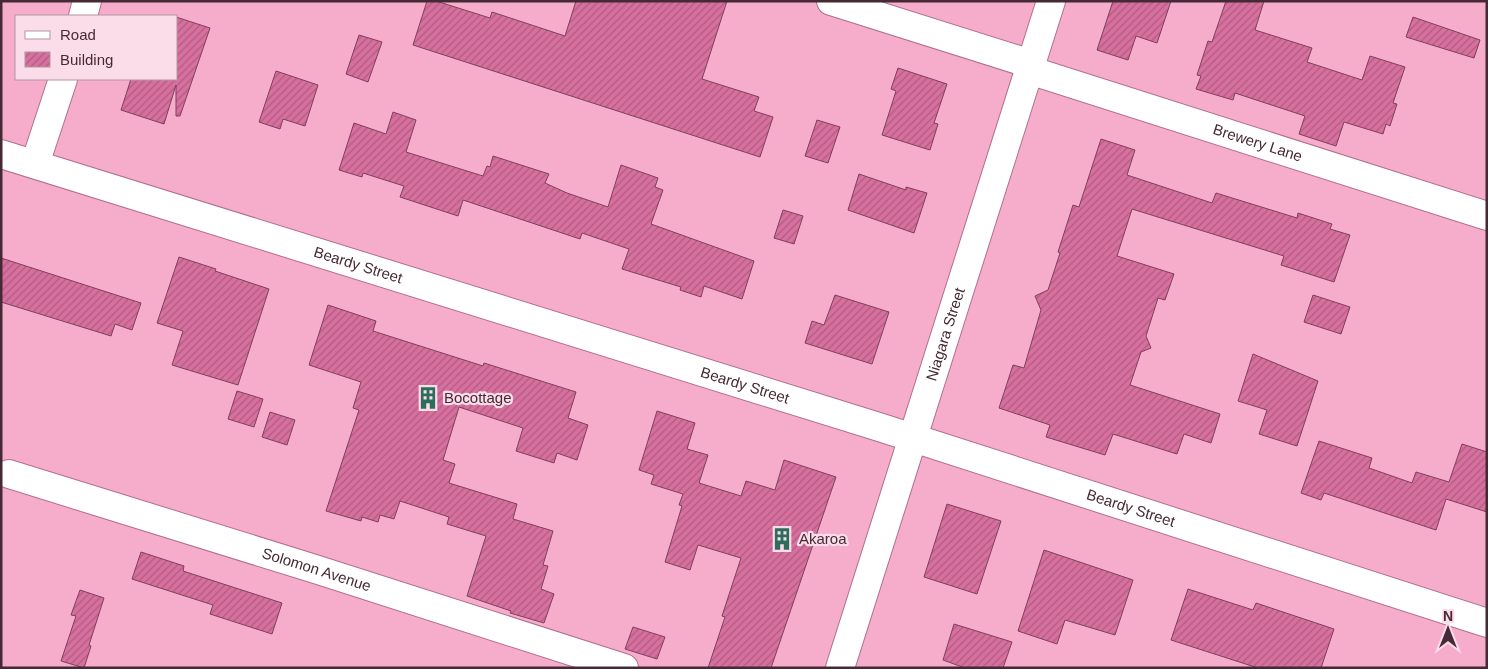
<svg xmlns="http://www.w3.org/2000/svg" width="1488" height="669" font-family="Arial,sans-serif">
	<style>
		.building { fill: url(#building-hatch); stroke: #7e405c }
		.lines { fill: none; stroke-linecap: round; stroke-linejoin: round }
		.minor-casing { stroke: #b26f8c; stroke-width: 30 }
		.minor { stroke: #fff; stroke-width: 28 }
		.labels { text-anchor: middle; stroke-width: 4.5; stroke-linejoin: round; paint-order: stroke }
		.street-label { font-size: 15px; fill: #452935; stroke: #fbdde9 }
		.poi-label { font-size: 15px; fill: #452935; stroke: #fbdde9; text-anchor: start }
	</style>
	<defs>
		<pattern id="building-hatch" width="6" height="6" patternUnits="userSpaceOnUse" patternTransform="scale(1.25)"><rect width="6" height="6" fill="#d7709f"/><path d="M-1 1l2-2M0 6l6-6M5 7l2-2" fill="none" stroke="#b05c82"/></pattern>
	</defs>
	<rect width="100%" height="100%" fill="#f6adcb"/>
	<path class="building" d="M427 1H436L490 18 492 12 565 36 576 1H727L702 79 759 97 754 111 773 117 760 157 413 45Z
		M1113 1H1171L1157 43 1136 36 1128 60 1097 50Z
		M1226 1H1264L1255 30 1312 48 1307 62 1362 80 1370 56 1405 67 1393 103 1397 104 1390 126 1386 124 1383 134 1344 122 1336 146 1299 134 1305 116 1235 93 1233 100 1196 89 1201 76 1197 75 1208 41 1212 42Z
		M176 17 210 28 180 116H176V85L164 124 121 110 131 79H176Z
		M1413 17 1480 40 1474 58 1406 37Z
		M359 35 382 42 368 82 346 74Z
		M898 68 947 84 934 123 938 124 930 150 882 135 896 91 891 89Z
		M276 71 318 85 305 126 283 119 280 129 259 122Z
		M393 112 416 120 406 152 483 176 487 166 490 167 493 156 549 174 545 183 567 193 608 207 621 165 658 178 655 187 663 190 651 224 754 261 742 299 704 286 701 297 680 290 681 287 622 269 629 249 582 233 580 239 463 200 458 216 400 197 404 186 363 173 362 177 339 170 354 123 386 134Z
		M817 120 840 127 828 163 805 156Z
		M1101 139 1135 150 1127 175 1212 203 1216 193 1297 218 1298 213 1332 224 1330 229 1350 235 1334 282 1281 265 1284 256 1132 209 1117 256 1174 274 1165 300 1158 298 1146 336 1151 348 1141 352 1130 385 1220 414 1211 443 1184 434 1177 454 1113 434 1105 455 1046 437 1050 425 999 408 1013 365 1024 368 1041 310 1035 296 1048 290 1060 253 1058 252 1073 205 1079 207Z
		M859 174 906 190V187L927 193 914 233 848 210Z
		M783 210 803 216 794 244 774 238Z
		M179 257 216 269 215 271 269 289 238 385 172 365 183 331 157 323Z
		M1 258 141 303 132 330 115 324 111 336 1 302Z
		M835 295 889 312 872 364 805 343 812 321 824 325Z
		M1313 295 1350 307 1341 334 1304 322Z
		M328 305 376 321 373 331 483 366 484 363 576 392 568 418 588 425 577 460 557 453 554 463 516 451 523 428 459 407 443 460 455 464 449 483 517 504 513 519 553 531 543 565 548 566 541 589 554 594 544 623 510 613 511 611 467 596 486 536 447 524 449 517 400 501 394 519 380 515 378 522 362 517 361 521 326 511 359 410 353 408 361 382 309 365Z
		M1253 354 1318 381 1297 446 1259 434 1267 410 1238 401Z
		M237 391 263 399 254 427 228 419Z
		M657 411 695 423 687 449 708 455 699 483 741 496 746 481 775 490 784 460 836 477 771 668H708L725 617 722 616 741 558 698 545 690 570 665 562 682 506 679 505 683 494 651 484 654 475 639 470Z
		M270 412 295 420 287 445 262 437Z
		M1319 441 1372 458 1369 468 1412 483 1416 472 1449 482 1462 444 1487 452V512L1446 499 1436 530 1324 493 1321 500 1301 493Z
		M947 504 1001 521 977 594 924 577Z
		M1044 550 1133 580 1115 635 1065 620 1057 644 1018 631Z
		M141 552 184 566 183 571 282 603 272 634 210 614 213 605 132 579Z
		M1188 589 1253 610 1256 603 1334 629 1321 668H1258L1171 640Z
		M80 590 104 598 89 645 91 646 84 668 61 661 76 616 71 615Z
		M954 624 1012 642 1003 668H965L943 660Z
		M633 627 665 637 657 659 625 649Z"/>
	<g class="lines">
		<defs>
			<g id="minor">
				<path d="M831 1 1031 64"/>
				<path d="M83 16 87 1"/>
				<path id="s1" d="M1029 70 1487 216"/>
				<path id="s2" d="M1 154 879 427 1487 623"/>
				<path d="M35 164 63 79"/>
				<path id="s3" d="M9 474 315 569 624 668"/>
				<path id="s4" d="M840 668 1051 1"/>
			</g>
		</defs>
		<use href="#minor" class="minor-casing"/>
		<use href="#minor" class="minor"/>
	</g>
	<defs>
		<symbol id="building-bare" viewBox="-9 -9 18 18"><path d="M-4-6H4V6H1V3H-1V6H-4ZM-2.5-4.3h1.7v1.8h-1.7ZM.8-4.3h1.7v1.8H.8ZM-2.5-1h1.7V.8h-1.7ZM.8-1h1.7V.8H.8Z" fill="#2d6d5c" stroke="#fbdde9" stroke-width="2.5" paint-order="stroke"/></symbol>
	</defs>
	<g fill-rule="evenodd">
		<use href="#building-bare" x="412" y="382" width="32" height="32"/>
		<use href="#building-bare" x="766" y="523" width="32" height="32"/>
	</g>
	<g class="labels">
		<g class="street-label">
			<text dy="5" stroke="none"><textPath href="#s1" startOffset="240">Brewery Lane</textPath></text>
			<text dy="5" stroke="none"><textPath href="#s2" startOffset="374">Beardy Street</textPath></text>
			<text dy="5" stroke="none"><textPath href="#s4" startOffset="350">Niagara Street</textPath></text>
			<text dy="5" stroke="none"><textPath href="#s2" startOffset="779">Beardy Street</textPath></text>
			<text dy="5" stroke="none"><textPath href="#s2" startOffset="1184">Beardy Street</textPath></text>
			<text dy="5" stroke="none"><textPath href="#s3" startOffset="322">Solomon Avenue</textPath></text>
		</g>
		<g class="poi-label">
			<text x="444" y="403">Bocottage</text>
			<text x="799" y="544">Akaroa</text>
		</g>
	</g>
	<rect width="1488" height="669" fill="none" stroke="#452935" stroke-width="5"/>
	<rect x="15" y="15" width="162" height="65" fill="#fbdde9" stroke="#b295a1"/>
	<rect x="25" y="31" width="25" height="8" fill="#ffffff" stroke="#b295a1"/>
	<text x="60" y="40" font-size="15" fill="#452935">Road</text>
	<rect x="25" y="52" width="25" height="15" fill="url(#building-hatch)" stroke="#b295a1"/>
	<text x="60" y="65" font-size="15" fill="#452935">Building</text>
	<g transform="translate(1448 629)" stroke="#fbdde9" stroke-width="4" paint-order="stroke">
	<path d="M0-4L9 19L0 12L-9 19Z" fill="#452935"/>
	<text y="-8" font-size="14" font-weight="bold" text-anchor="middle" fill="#452935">N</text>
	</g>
</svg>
